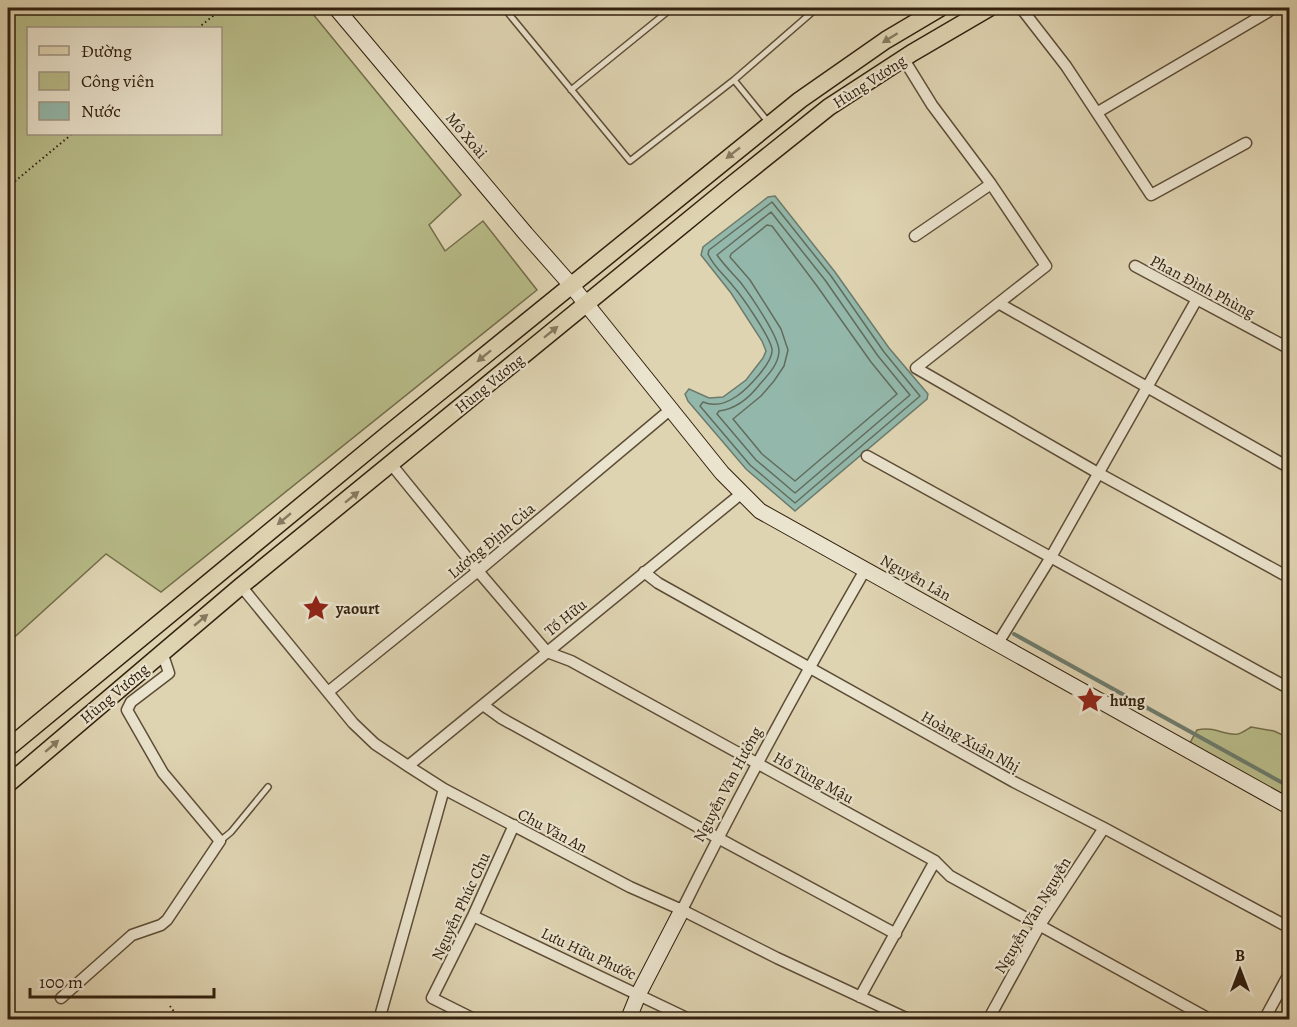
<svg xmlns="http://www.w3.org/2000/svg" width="1297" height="1027" font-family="Alegreya,serif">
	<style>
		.green { fill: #b7bb88; stroke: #746e4b; stroke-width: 1.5; fill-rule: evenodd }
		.water { fill: #93b8ab; stroke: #6c7b6c; stroke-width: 1.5 }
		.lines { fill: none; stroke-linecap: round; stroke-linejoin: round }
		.shore { stroke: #626c5c; stroke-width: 1.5 }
		.stream { stroke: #6c7b6c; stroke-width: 4 }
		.lane-casing { stroke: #5d4d37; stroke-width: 8 }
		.street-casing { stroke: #5d4d37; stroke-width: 13 }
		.secondary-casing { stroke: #32200e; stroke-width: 17 }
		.primary-casing { stroke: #32200e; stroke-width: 19 }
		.path { stroke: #32200e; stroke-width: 2; stroke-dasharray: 1.5 3; stroke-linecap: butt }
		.lane { stroke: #eae3cd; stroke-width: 5 }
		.street { stroke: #eae3cd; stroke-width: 10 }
		.secondary { stroke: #eae3cd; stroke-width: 15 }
		.primary { stroke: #dfd4b2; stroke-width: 16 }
		.oneway { fill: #887a60 }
		.labels { text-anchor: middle; stroke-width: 4.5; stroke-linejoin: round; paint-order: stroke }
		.street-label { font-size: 16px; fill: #32200e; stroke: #eae3cd }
		.poi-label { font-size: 16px; font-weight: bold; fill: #32200e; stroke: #eae3cd; text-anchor: start }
	</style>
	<rect width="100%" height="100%" fill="#dfd4b2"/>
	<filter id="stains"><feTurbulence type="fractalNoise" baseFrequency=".00333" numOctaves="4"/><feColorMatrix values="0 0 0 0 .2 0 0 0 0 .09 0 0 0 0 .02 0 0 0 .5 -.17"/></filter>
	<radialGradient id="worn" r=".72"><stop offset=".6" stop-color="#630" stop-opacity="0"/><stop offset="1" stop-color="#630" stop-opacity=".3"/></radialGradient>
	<path class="green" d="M8 8H308L461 195 429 225 445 251 483 221 537 290 161 592 106 554 8 643ZM28 28H220V134H28Z
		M1251 727 1274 731 1289 738V799L1190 743 1197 730C1215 726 1224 736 1238 734 1242 733 1246 730 1251 727Z"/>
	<path class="water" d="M775 196 835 272 889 348 928 394 927 399 795 511 746 469 688 401 685 394 689 389 709 398 723 397 746 380 763 358 766 351 762 341 731 293 701 255 703 247 768 197Z"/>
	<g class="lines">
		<path class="shore" d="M772 202 831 276 884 352 920 396 795 503 750 465 700 406 703 402C715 407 727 403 737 396 747 389 774 362 772 349 770 337 742 296 733 286 725 276 713 266 708 254L709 250Z
			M771 212 825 280 878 356 910 395 795 493 756 460 717 414 719 411C736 409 750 397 760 384 768 375 778 365 779 352 780 338 751 296 741 283 733 274 724 265 717 255Z
			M767 225 772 226 817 286 871 362 897 394 795 481 762 454 733 419 761 396 774 381 784 366 788 350 781 329 750 280 730 257 731 254Z"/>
		<path class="stream" d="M1014 634 1290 787"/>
		<defs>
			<path id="lane" d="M504 8 630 161 734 80 817 8
				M734 80 769 123
				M571 90 672 8
				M220 841 231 832 268 787"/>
			<path id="street" d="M1021 8 1066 66 1151 195 1246 143
				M903 58 932 105 991 184
				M1098 112 1268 12
				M915 236 991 184 1046 266 916 368 1098 473 1290 578
				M1135 266 1290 349
				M1000 304 1290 468
				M867 456 1290 689
				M391 464 478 571 547 652 571 661 935 861 950 876 1211 1020
				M644 572 658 583 1014 782 1104 828 1290 928
				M241 586 353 723 375 744 408 766 444 789 630 887 682 910 777 958 910 1020
				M998 643 1051 557 1197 299
				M328 692 478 571 671 409
				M483 705 501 718 718 838 896 934
				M408 766 742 493
				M682 910C739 795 801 681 865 570
				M473 916 691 1020
				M860 997 935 861
				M61 998 132 935 161 925 167 920 220 841 163 773 127 710 131 702 169 673 162 652
				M379 1020 444 789
				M476 1020 432 998 473 916 514 825
				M988 1020 1040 925 1104 828
				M1264 1020 1290 972"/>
			<path id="secondary" d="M336 8 526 234 571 285 722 473 760 511 1290 807
				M628 1020 639 993 682 910"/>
			<path id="primary" d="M8 748 388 434 800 100 886 40 940 8
				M8 784 241 586 729 187 829 107 912 53 989 8"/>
		</defs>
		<use href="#lane" class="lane-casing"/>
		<use href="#street" class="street-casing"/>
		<use href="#secondary" class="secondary-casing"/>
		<use href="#primary" class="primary-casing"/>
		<path class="path" d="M198 28 223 8
			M8 187 72 134
			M170 1006 180 1020"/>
		<use href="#lane" class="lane"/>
		<use href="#street" class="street"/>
		<use href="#secondary" class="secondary"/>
		<use href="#primary" class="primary"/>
	</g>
	<defs><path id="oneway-solid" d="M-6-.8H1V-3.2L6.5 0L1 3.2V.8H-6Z" transform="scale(1.5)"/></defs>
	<g class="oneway">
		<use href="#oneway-solid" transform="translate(890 38) rotate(148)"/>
		<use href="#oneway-solid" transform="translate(733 153) rotate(142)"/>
		<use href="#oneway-solid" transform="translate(551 332) rotate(-39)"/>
		<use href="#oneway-solid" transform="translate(484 356) rotate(141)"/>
		<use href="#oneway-solid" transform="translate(352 497) rotate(-39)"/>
		<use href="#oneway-solid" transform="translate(284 519) rotate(140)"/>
		<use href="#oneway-solid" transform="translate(201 620) rotate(-40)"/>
		<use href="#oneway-solid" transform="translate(52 746) rotate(-41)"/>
	</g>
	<defs>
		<symbol id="sight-bare" viewBox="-9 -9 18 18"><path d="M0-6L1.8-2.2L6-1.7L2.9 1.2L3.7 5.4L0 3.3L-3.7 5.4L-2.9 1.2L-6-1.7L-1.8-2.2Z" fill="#8f2418" stroke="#eae3cd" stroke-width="2.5" paint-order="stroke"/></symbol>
	</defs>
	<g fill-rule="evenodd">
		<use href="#sight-bare" x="297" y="589" width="38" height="38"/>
		<use href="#sight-bare" x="1071" y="681" width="38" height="38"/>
	</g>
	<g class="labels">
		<g class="street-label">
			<text transform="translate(869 81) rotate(-33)" y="6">Hùng Vương</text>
			<text transform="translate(467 135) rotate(50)" y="6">Mô Xoài</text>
			<text transform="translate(1203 286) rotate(28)" y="6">Phan Đình Phùng</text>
			<text transform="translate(489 383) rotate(-39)" y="6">Hùng Vương</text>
			<text transform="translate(491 540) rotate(-40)" y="6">Lương Định Của</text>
			<text transform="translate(916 577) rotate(29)" y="6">Nguyễn Lân</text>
			<text transform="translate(565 617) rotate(-39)" y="6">Tố Hữu</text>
			<text transform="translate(114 693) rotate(-40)" y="6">Hùng Vương</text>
			<text transform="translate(971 741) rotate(29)" y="6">Hoàng Xuân Nhị</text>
			<text transform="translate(814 777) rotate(29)" y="6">Hồ Tùng Mậu</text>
			<text transform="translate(727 784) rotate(-62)" y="6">Nguyễn Văn Hưởng</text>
			<text transform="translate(553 830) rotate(28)" y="6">Chu Văn An</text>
			<text transform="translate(460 906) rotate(-65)" y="6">Nguyễn Phúc Chu</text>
			<text transform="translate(1032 915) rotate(-59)" y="6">Nguyễn Văn Nguyễn</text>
			<text transform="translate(589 953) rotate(25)" y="6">Lưu Hữu Phước</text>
		</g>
		<g class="poi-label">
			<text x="336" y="614">yaourt</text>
			<text x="1110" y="706">hưng</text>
		</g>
	</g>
	<rect width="1297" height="1027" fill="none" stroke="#dfd4b2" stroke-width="30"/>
	<rect x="9" y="9" width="1279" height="1009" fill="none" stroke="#32200e" stroke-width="3"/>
	<rect x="15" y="15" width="1267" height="997" fill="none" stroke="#32200e" stroke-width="1.5"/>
	<rect x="27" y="27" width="195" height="108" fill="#eae3cd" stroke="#a09581" stroke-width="1.5"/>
	<rect x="39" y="46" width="30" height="9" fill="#dfd4b2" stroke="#a09581" stroke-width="1.5"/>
	<text x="81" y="57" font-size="18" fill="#32200e">Đường</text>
	<rect x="39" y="72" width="30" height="18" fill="#b7bb88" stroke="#a09581" stroke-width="1.5"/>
	<text x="81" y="87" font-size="18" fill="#32200e">Công viên</text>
	<rect x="39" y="102" width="30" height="18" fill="#93b8ab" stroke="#a09581" stroke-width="1.5"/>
	<text x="81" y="117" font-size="18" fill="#32200e">Nước</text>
	<g transform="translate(1240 970)" stroke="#eae3cd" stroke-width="4.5" paint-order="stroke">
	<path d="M0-4.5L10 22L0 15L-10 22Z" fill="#32200e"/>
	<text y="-9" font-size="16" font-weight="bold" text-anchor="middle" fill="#32200e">B</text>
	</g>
	<path d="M30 988v9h184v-9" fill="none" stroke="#32200e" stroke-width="3"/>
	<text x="39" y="988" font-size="18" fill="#32200e" stroke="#eae3cd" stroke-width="4.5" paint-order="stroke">100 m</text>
	<rect width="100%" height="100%" filter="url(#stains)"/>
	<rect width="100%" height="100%" fill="url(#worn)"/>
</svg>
